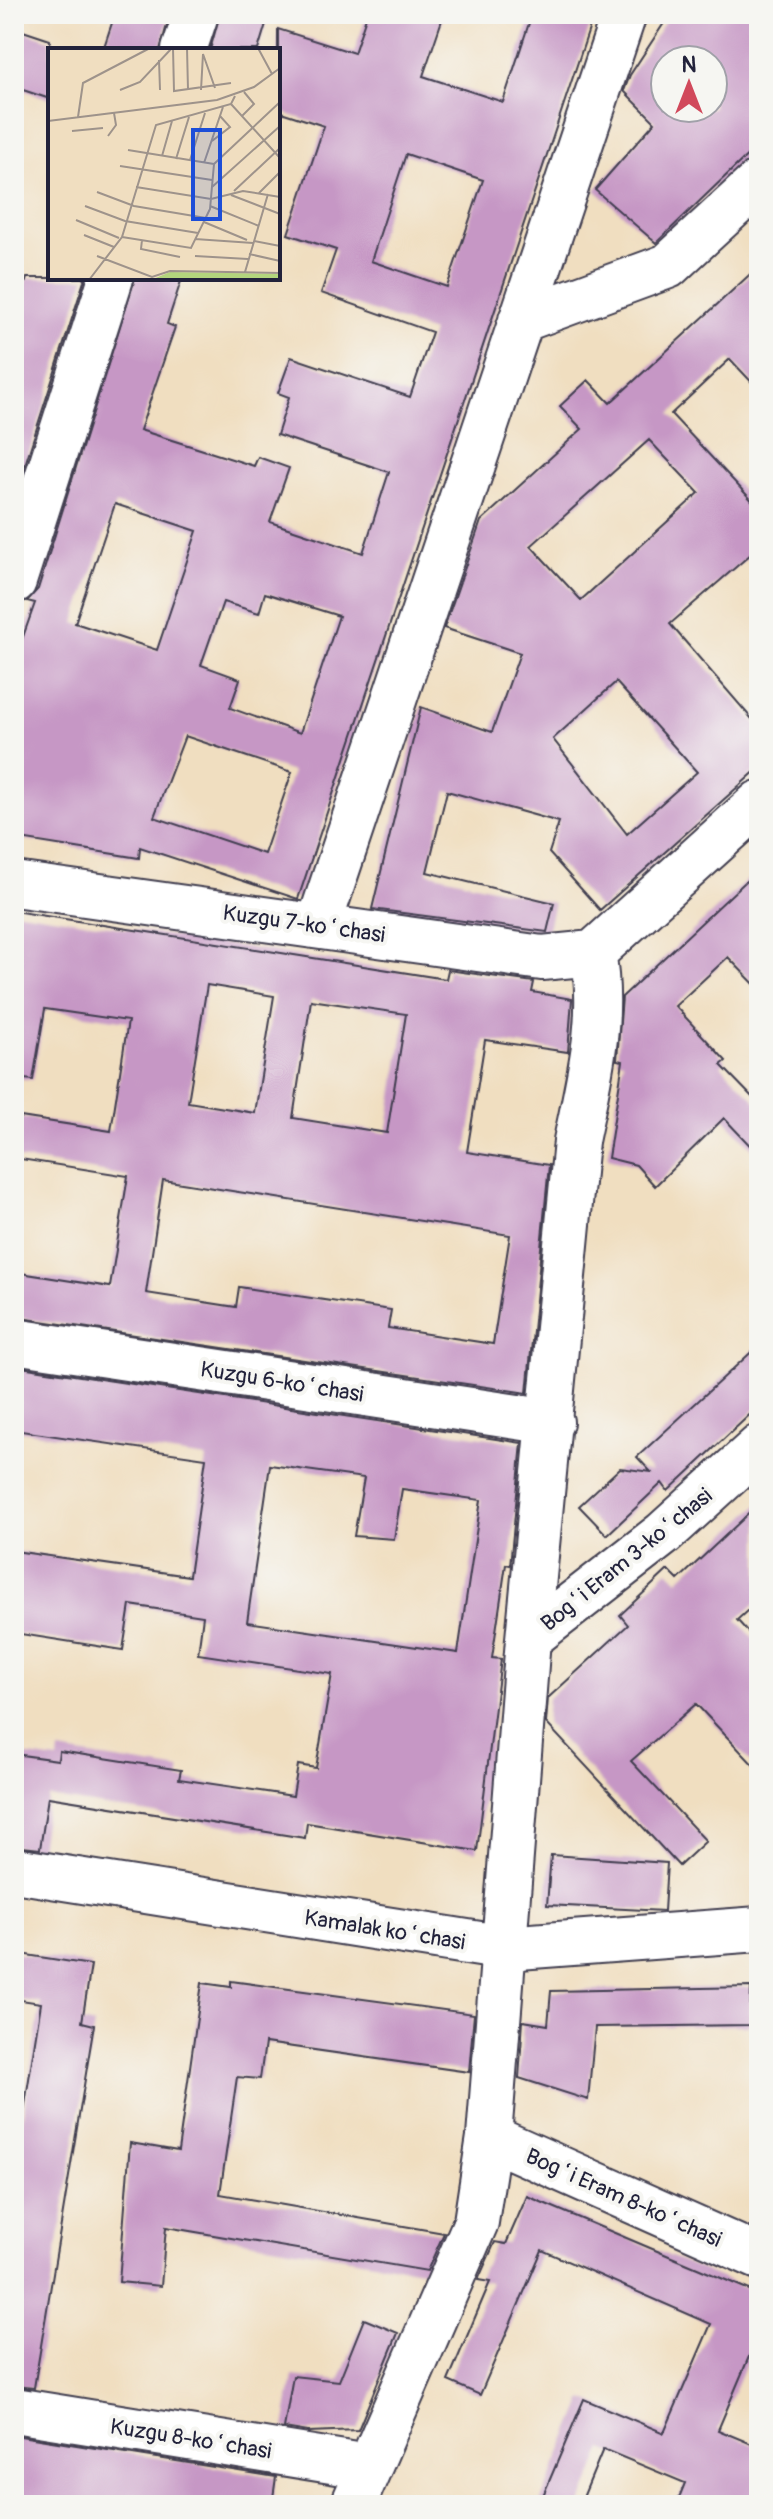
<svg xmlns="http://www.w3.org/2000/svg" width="773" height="2519" font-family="Pangolin,sans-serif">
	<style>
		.building { fill: #c697c5; fill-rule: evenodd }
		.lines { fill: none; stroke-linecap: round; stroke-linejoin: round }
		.minor-casing { stroke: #413e4f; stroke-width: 48 }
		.minor { stroke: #fff; stroke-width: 44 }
		.labels { text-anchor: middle; stroke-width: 8; stroke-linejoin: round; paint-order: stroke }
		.street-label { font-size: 22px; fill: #22223b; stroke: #f6f6f2 }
		.inset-road { fill: none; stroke: #9e938b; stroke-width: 2 }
		.view { fill: #1d4ed8; fill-opacity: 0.15; stroke: #1d4ed8; stroke-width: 4 }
		.inset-edge { fill: none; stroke: #22223b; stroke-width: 4 }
	</style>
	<rect width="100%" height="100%" fill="#f6f6f2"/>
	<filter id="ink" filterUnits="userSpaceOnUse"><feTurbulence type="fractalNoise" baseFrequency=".0125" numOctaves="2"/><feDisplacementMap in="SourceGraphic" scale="16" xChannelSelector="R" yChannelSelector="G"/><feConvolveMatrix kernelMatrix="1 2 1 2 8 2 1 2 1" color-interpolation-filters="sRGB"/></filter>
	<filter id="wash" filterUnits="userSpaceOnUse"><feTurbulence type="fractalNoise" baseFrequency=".006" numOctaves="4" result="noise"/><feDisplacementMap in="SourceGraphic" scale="32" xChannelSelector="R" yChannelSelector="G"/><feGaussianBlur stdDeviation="1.8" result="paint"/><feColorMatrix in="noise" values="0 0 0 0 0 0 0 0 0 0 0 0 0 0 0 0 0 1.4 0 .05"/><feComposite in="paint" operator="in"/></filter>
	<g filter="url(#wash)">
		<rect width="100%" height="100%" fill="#f0dec0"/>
		<g id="blocks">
			<path class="building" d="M115 14H170L160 50H103Z
				M220 14H269L258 50H210Z
				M367 14H444L423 76 503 102 532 14H594L298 899 140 847 139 858 14 838V662L35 603 27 601 38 589 135 278H182L167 324 175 327 140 430 254 466 258 457 289 468 270 522 363 553 389 472 277 435 289 397 278 393 291 357 410 397 432 332 321 293 336 250 288 234 324 126 278 111V29L354 53ZM406 154 483 180 447 287 371 261ZM115 504 197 531 157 650 75 623ZM265 593 339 616 300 733 230 708 240 679 201 665 223 602 259 613ZM185 736 292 772 264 854 154 817Z
				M670 14H759V144L656 243 595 190 655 122 624 91 630 75ZM665 60H713V108H665Z
				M14 28 50 40V99L14 87Z
				M759 266V390L730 359 671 414 759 508V547L670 624 759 727V768L600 910 549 853 559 822 447 791 427 872 554 903 547 932 372 909 421 707 492 732 520 653 444 628 481 521 582 429 560 406 588 380 610 403ZM649 440 699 493 581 600 531 546ZM616 682 697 772 627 834 553 739Z
				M27 278H85L14 499V318Z
				M759 869V989L728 957 675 1006 726 1061 721 1065 759 1104V1155L724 1118 655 1186 636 1165 608 1158 623 1061 617 1060 622 997Z
				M14 911 446 979 448 970 534 982 532 992 572 999 568 1052 485 1040 467 1152 549 1165 527 1393 14 1317V1272L110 1287 128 1176 14 1158V1116L111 1131 128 1021 45 1009 33 1080 14 1078ZM207 985 274 996 255 1113 188 1102ZM311 1000 406 1014 387 1133 293 1118ZM163 1180 510 1235 493 1344 388 1328 391 1310 239 1287 236 1307 146 1293Z
				M759 1345V1406L668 1491 662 1483 607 1535 579 1506 620 1468 651 1472 637 1457Z
				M14 1366 522 1443 510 1565 506 1564 492 1658 501 1659 477 1851 307 1823 305 1838 48 1797 40 1849 14 1846V1754L58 1760 59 1751 181 1770 179 1779 293 1796 298 1765 316 1768 332 1674 198 1654 203 1616 130 1605 123 1650 14 1633V1551L189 1576 206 1458 14 1430ZM270 1465 364 1478 354 1536 394 1539 402 1489 481 1500 458 1653 247 1622Z
				M759 1504V1600L737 1620 759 1644V1771L696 1704 631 1761 706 1841 679 1866 546 1723 548 1698 628 1625 620 1615 668 1570 678 1580Z
				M551 1855 667 1863 664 1911 547 1905Z
				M14 1953 91 1965 82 2022 94 2025 34 2388 14 2386V2249L20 2210 14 2209V2174L41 2003 14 1999Z
				M231 1981 474 2014 469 2072 265 2043 260 2079 237 2077 220 2194 444 2233 427 2271 166 2227 161 2286 119 2282 130 2143 178 2151 202 1983 231 1987Z
				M751 1987 750 2025 595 2027 588 2100 519 2078 523 2021 548 2025 551 1991Z
				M527 2196 759 2294V2333L718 2430 759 2447V2481L749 2505H676L685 2483 603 2449 580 2505H539L584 2399 664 2433 711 2324 542 2250 480 2395 448 2381 490 2282 478 2280 495 2242 506 2244Z
				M364 2319 398 2333 358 2430 308 2432 284 2428 293 2376 339 2381Z
				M14 2435 276 2477 272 2505H14Z"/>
		</g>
	</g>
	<g filter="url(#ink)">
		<use href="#blocks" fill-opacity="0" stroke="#413e4f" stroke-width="2"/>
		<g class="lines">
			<defs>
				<path id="minor" d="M184 50 196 14
					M521 320 668 266 759 182
					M14 581 111 278
					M14 884 542 958 593 953
					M319 924 624 14
					M593 953 759 803
					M14 1341 551 1422
					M528 1639 663 1534 759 1447
					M14 1870 505 1948 759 1929
					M489 2137 759 2257
					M14 2410 369 2467
					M353 2505 476 2222 489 2137 528 1639 576 1141C589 1077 605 1018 593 953"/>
			</defs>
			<use href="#minor" class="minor-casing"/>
			<use href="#minor" class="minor"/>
		</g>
	</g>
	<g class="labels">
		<g class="street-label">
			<text transform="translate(304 923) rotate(8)" y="8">Kuzgu 7-koʻchasi</text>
			<text transform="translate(282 1381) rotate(9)" y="8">Kuzgu 6-koʻchasi</text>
			<text transform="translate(626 1559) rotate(-39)" y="8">Bogʻi Eram 3-koʻchasi</text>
			<text transform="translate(385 1929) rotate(9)" y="8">Kamalak koʻchasi</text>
			<text transform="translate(624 2197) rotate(24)" y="8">Bogʻi Eram 8-koʻchasi</text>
			<text transform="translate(191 2438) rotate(9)" y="8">Kuzgu 8-koʻchasi</text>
		</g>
	</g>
	<g transform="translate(48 48)">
		<rect width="232" height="232" fill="#f0dec0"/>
		<path d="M122 224 232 226V232H103Z" fill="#b3d57d"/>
		<path class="inset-road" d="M125 0 126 43 183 35M139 0 140 42M210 0 224 26M111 12 112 42M72 42 92 34 124 0M153 42 155 6 167 40M183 56 232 110M194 68 206 56 196 44M30 69 35 35 102 0M0 73 169 52 206 39 232 20M24 83 55 80M60 88 68 77 66 65M164 93 182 79 172 68M80 102 166 116M114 108 124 73M128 111 141 69M142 112 157 65M156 115 175 59M166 116 232 54M72 118 164 132M88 139 163 151 195 143 232 149M164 139 232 78M186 143 232 100M49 144 86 158 158 170M211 145 232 124M183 147 232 166M37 158 77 173 150 185M162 158 211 178M28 172 71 190M156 174 199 192M36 187 66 199M74 189 143 200 162 161 166 116M147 191 205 195M94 192 93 201 132 209M206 193 232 198M201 206 232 213M49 208 104 229 122 223 232 225M147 208 200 211M197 224 220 146M41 232 74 189 108 77 183 56 187 48"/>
		<path class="view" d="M145 82H172V171H145Z"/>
		<rect width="232" height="232" class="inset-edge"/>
	</g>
	<rect width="773" height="2519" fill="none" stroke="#f6f6f2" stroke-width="48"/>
	<g transform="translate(689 84)"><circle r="38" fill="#f6f6f2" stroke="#a1a1a9" stroke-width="2"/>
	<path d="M0-6L14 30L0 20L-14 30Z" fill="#d1495b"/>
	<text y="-12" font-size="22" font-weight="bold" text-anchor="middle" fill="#22223b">N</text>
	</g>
</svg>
